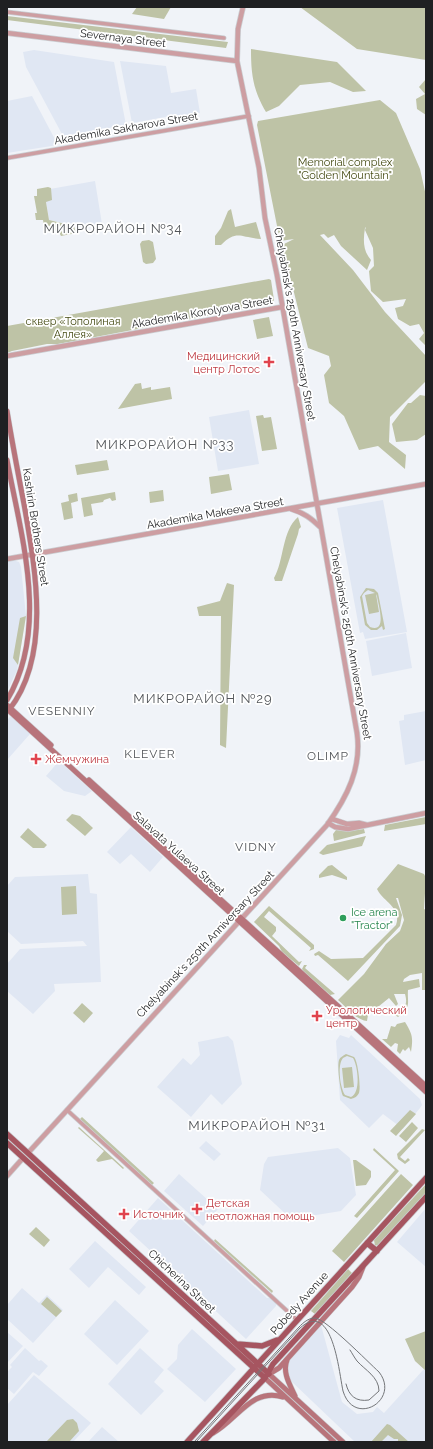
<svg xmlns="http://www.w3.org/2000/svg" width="433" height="1449" font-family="Raleway,sans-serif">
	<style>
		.built { fill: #e0e7f3 }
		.green { fill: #bec3a6; fill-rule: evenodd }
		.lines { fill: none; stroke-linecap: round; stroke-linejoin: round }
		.minor-casing { stroke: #cacdd1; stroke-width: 5 }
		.tertiary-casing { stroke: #cacdd1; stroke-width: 6 }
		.secondary-casing { stroke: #cacdd1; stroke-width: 6 }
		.primary-casing { stroke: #cacdd1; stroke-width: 7 }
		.minor { stroke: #cd9ea2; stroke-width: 3.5 }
		.tertiary { stroke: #cd9ea2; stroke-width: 4.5 }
		.secondary { stroke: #b8747b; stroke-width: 5 }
		.primary { stroke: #a65560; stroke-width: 5.5 }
		.tram { stroke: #747679; stroke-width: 1 }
		.health-dot { fill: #e0444e; stroke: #fff; stroke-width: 1.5 }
		.leisure-dot { fill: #2e9e5b; stroke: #fff; stroke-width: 1.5 }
		.labels { text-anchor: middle; stroke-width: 3.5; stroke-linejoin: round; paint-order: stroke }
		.street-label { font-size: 11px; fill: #1f2022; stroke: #fff }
		.park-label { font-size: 11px; fill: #464c15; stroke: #fff }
		.health-label { font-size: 11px; fill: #be3a42; stroke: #fff; text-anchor: start }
		.leisure-label { font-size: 11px; fill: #27864d; stroke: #fff; text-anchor: start }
		.neighbourhood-label { font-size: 12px; letter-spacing: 1px; fill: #525559; stroke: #fff }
		.quarter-label { font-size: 13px; letter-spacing: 1px; fill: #525559; stroke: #fff }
	</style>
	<rect width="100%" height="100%" fill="#f0f3f8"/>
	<path class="built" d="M34 50 114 62 126 125 63 136 26 67 23 52Z
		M120 61 166 66 171 93 196 89 200 113 177 117 176 115 132 123Z
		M32 96 58 145 7 153V101Z
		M95 181 102 224 81 227 49 220 46 201 50 189Z
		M249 410 259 464 218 471 209 417Z
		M383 500 407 632 365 639 363 632 360 633 337 508Z
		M13 560 19 562 21 567 26 616 17 670 7 692V561Z
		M406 633 412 668 372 676 366 641Z
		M426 711V760L405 765 399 721 404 720V715Z
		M11 716 30 734 7 760V720Z
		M59 761 92 791 85 796 64 791 46 776Z
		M131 827 163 857 150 872 131 854 120 864 107 852Z
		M88 874 90 893 97 894 101 982 54 984 55 991 33 1014 7 991V964L20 949 87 946 83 941 21 944 7 931V886L15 877Z
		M340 1035 349 1038 351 1035 420 1099 422 1105 420 1108 403 1129 383 1114 369 1128 340 1100 336 1041Z
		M228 1036 233 1041 242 1084 222 1105 211 1094 191 1117 157 1087 183 1058 191 1065 200 1055 198 1042Z
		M206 1141 221 1154 214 1161 199 1148Z
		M338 1148 350 1158 356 1195 341 1211 291 1219 260 1190 264 1164 268 1157Z
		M179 1174 218 1209 203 1226 164 1191Z
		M158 1198 267 1298H270L276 1303V1306L246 1339 129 1231Z
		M426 1208V1267L397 1242Z
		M95 1241 146 1287 139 1295 108 1267 89 1288 69 1269Z
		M22 1288 39 1303 47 1295 63 1310 33 1343 7 1319V1305Z
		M115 1300 149 1331 117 1365 84 1334Z
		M321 1325 342 1402 357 1414 373 1412 377 1407 384 1413 424 1369 426 1371V1442H355L291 1381 287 1373 288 1362Z
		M192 1329 236 1369 205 1402 167 1369 177 1359 178 1345Z
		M7 1332 23 1346 7 1363Z
		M25 1348 39 1361 41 1360 48 1366 39 1376 33 1372 14 1394 7 1388V1372L12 1367 10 1365Z
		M140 1348 164 1370 154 1382 164 1391 141 1415 108 1384Z
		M34 1375 91 1423 73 1442H7V1405Z
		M102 1427 119 1442H88Z"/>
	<path class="green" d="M137 7H171L164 19 132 14Z
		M300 7H426V60L357 49Z
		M7 16 228 42 226 48 7 20Z
		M251 49 337 62 366 91 353 92 330 82 300 85 279 106 266 112C253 90 251 74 251 49Z
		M426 79V115L417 109 416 99 425 94 419 87Z
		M380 100 396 113 420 169 426 196V346L419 339 424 333 419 324 410 326 398 319 395 308 403 306 406 299 383 302 371 291 369 271 374 266 373 248 365 230 366 227 365 228C363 240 363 251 371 260L367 270 341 246 334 235 328 238 324 234 320 235 353 270 385 312 426 356V381L390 417 389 442 406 455 405 469 378 446 359 450 344 416 329 403 324 375 331 366 329 356 308 348 282 245 294 239 280 241 257 125 258 121Z
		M48 187 51 188 52 200 46 202 49 220 74 226 76 233 61 236 58 230 45 232 43 220H36L35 213H37L34 196H37V189Z
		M231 209 235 227 256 222 261 239C241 238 237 229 221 245H215V236L221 228 228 211Z
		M149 240 153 242 156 259 153 263 146 264 143 262 140 244 142 241Z
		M269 279 271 280 274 300 271 304 58 344H47L12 351 7 353V326Z
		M269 317 273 336 257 339 253 320Z
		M141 383 142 389 151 387V390L170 387 172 399 118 409 135 384Z
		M420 395 426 396V434L417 440 396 442 392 424 408 403H411Z
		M263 415 264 418 271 417 277 449 262 451 256 416Z
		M107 460 109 470 77 475 75 465Z
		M229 474 232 490 211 494 209 477Z
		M163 490 164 501 150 503 149 492Z
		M115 492 116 500 112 501 110 498 104 500 103 502 91 504 93 515 84 517 81 498Z
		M77 493 78 501 71 503 73 518 64 520 61 503 69 501 68 495Z
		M298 517 301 527 299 529 298 534 282 581H275L274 578C284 561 282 530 298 517Z
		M227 583 234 585 226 748 220 745 221 616H199L197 607 220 601Z
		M366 588 374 589 378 593 385 629 383 630 382 626 377 630H371L365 625 360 597ZM368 590 375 593 365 595 369 614 379 612 376 594 377 596C378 604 388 634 370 627L367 623 362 596 364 593Z
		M26 616 18 665 13 658 20 618Z
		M72 814 80 816 93 828 85 836 66 820Z
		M426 817V824L384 831 385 825Z
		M28 828 47 845 44 848H33L20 837Z
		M364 829 365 833 334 841 333 834 336 830 349 831Z
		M366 836 362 846 323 855 319 853 327 845Z
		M398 864 424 874 426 878 424 909 426 910V990H422V973L410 975 404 979 403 982 419 979 420 987 408 990C407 1003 412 1007 398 1017L395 1015C405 1008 408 1005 405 994H394L398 1004 396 1006 389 998 368 1015 367 1021C356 1020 346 1007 338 1000L364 974 386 944 400 931 404 920 398 898H396L402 915 400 926 348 981 318 955 315 956 314 954 319 951 331 959 363 958 396 925C402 907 383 902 377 889Z
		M332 865 347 877V880L332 875 319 878V875L328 866Z
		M76 886 77 914 62 915 61 887Z
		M269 906 314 945V949L309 951 311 948 269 911 264 917 276 927V931L272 936 299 962 302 961 299 966 282 952 279 946 254 922Z
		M304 965H307L305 968 335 994 330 995 304 972 302 969Z
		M82 1003 93 1013 84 1023 73 1013Z
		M405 1022C413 1035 413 1038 411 1052L409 1047 405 1051 403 1049 400 1054 397 1051 398 1044 395 1043 391 1047 382 1039H387L391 1026 395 1027 397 1024Z
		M346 1054 354 1057C358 1061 361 1087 359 1093 357 1097 354 1098 351 1099L343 1096C340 1091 337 1066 339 1060 340 1057 343 1056 346 1054ZM347 1056 353 1058C358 1066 361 1093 351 1097L345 1095C340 1088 337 1065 343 1058Z
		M352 1067 354 1087 344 1088 342 1068Z
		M410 1110 416 1114 396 1136 390 1131Z
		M82 1117 154 1183 152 1185 80 1119Z
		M412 1122 418 1128 406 1142 399 1136Z
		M79 1127 124 1168 123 1169 112 1159 98 1162 96 1160 104 1151 78 1128Z
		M422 1129 425 1130 400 1157 405 1161 408 1158 410 1160 405 1164 398 1159 397 1154Z
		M374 1148 399 1171 357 1218 354 1216 395 1170 373 1150Z
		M353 1160H356L371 1171V1177L366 1185 356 1186Z
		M401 1174 413 1185 344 1262 332 1251Z
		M426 1184V1194L378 1245 375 1246 374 1240Z
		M36 1227 50 1240 44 1247 29 1234Z
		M215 1239 273 1291 272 1293 214 1241Z
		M348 1269 352 1273 315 1314 311 1311Z
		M47 1297 62 1311 56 1317 41 1304Z
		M426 1331V1371L415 1361 405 1339Z
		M73 1419 77 1423 79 1431 69 1442H46L67 1420Z
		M387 1424 390 1425 409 1442H398V1439H394L388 1435 381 1442H371Z"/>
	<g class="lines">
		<defs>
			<path id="minor" d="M7 12 224 38
				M7 158 249 116
				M67 1110 297 1320"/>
			<path id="tertiary" d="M7 33 237 61
				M7 356 282 307
				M291 509C304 513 311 518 320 527
				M7 559 426 484
				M332 819 347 824 359 823 367 825
				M328 823 335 827 348 829 426 813
				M28 1153 327 825C347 797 362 768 357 733L277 275 265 218 259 168 237 61 238 29 243 7
				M7 1176 23 1158"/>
			<path id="secondary" d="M7 411C12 442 18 473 24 504 35 567 52 655 9 710
				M7 460C21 536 50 628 7 700
				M7 705 51 745
				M7 709 426 1092
				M89 780 426 1086
				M287 1360C282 1372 290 1385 295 1396
				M265 1378 334 1442
				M213 1433C237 1420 252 1387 283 1397
				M343 1442 269 1374 279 1368 352 1287 359 1277 363 1267"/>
			<path id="primary" d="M7 1134 269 1374
				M7 1143 265 1378
				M367 1243 377 1251
				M237 1344 262 1346 277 1340
				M187 1442 426 1178
				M203 1442 265 1378 273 1364 426 1197"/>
		</defs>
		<use href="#minor" class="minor-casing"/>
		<use href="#tertiary" class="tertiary-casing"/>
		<use href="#secondary" class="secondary-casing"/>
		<use href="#primary" class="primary-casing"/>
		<use href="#minor" class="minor"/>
		<use href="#tertiary" class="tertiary"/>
		<use href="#secondary" class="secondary"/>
		<use href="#primary" class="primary"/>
		<path class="tram" d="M346 1384C349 1396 356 1402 369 1400L379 1391C379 1377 365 1370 357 1361 354 1357 352 1353 350 1350
			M194 1442 299 1327C303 1323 308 1318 315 1318 326 1319 368 1362 379 1372 401 1400 354 1428 343 1391 339 1373 333 1299 300 1328L196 1442"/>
	</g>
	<g class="health-dot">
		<path d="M267 356h4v4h4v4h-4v4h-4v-4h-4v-4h4z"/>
		<path d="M34 753h4v4h4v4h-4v4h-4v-4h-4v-4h4z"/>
		<path d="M315 1010h4v4h4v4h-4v4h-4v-4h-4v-4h4z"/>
		<path d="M195 1203h4v4h4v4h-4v4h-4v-4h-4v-4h4z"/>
		<path d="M122 1208h4v4h4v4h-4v4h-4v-4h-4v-4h4z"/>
	</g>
	<circle class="leisure-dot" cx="343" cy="918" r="4"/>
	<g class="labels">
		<g class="street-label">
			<text transform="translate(123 38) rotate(7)" y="4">Severnaya Street</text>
			<text transform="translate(126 128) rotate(-10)" y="4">Akademika Sakharova Street</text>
			<text transform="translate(202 312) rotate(-10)" y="4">Akademika Korolyova Street</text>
			<text transform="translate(295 324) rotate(80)" y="4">Chelyabinsk's 250th Anniversary Street</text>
			<text transform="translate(215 513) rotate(-10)" y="4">Akademika Makeeva Street</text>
			<text transform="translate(36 527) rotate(81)" y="4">Kashirin Brothers Street</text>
			<text transform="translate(351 643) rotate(80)" y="4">Chelyabinsk's 250th Anniversary Street</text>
			<text transform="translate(179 853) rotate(42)" y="4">Salavata Yulaeva Street</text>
			<text transform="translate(205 944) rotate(-47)" y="4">Chelyabinsk's 250th Anniversary Street</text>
			<text transform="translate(182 1281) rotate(43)" y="4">Chicherina Street</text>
			<text transform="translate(299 1303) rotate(-48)" y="4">Pobedy Avenue</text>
		</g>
		<g class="park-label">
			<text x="345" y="166">Memorial complex<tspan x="345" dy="13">"Golden Mountain"</tspan></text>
			<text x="73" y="325">сквер «Тополиная<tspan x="73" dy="13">Аллея»</tspan></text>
		</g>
		<g class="health-label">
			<text x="260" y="360" text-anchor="end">Медицинский<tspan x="260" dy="13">центр Лотос</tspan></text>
			<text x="45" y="763">Жемчужина</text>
			<text x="326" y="1014">Урологический<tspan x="326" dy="13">центр</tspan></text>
			<text x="206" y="1207">Детская<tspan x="206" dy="13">неотложная помощь</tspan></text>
			<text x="133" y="1218">Источник</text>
		</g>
		<g class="leisure-label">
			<text x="351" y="916">Ice arena<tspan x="351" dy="13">"Tractor"</tspan></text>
		</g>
		<g class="neighbourhood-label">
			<text x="62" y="715">VESENNIY</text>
			<text x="150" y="758">KLEVER</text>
			<text x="328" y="760">OLIMP</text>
			<text x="256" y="851">VIDNY</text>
		</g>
		<g class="quarter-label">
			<text x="113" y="233">МИКРОРАЙОН №34</text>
			<text x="165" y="449">МИКРОРАЙОН №33</text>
			<text x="203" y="703">МИКРОРАЙОН №29</text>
			<text x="257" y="1130">МИКРОРАЙОН №31</text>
		</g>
	</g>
	<rect width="433" height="1449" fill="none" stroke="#1f2022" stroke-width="16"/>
</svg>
